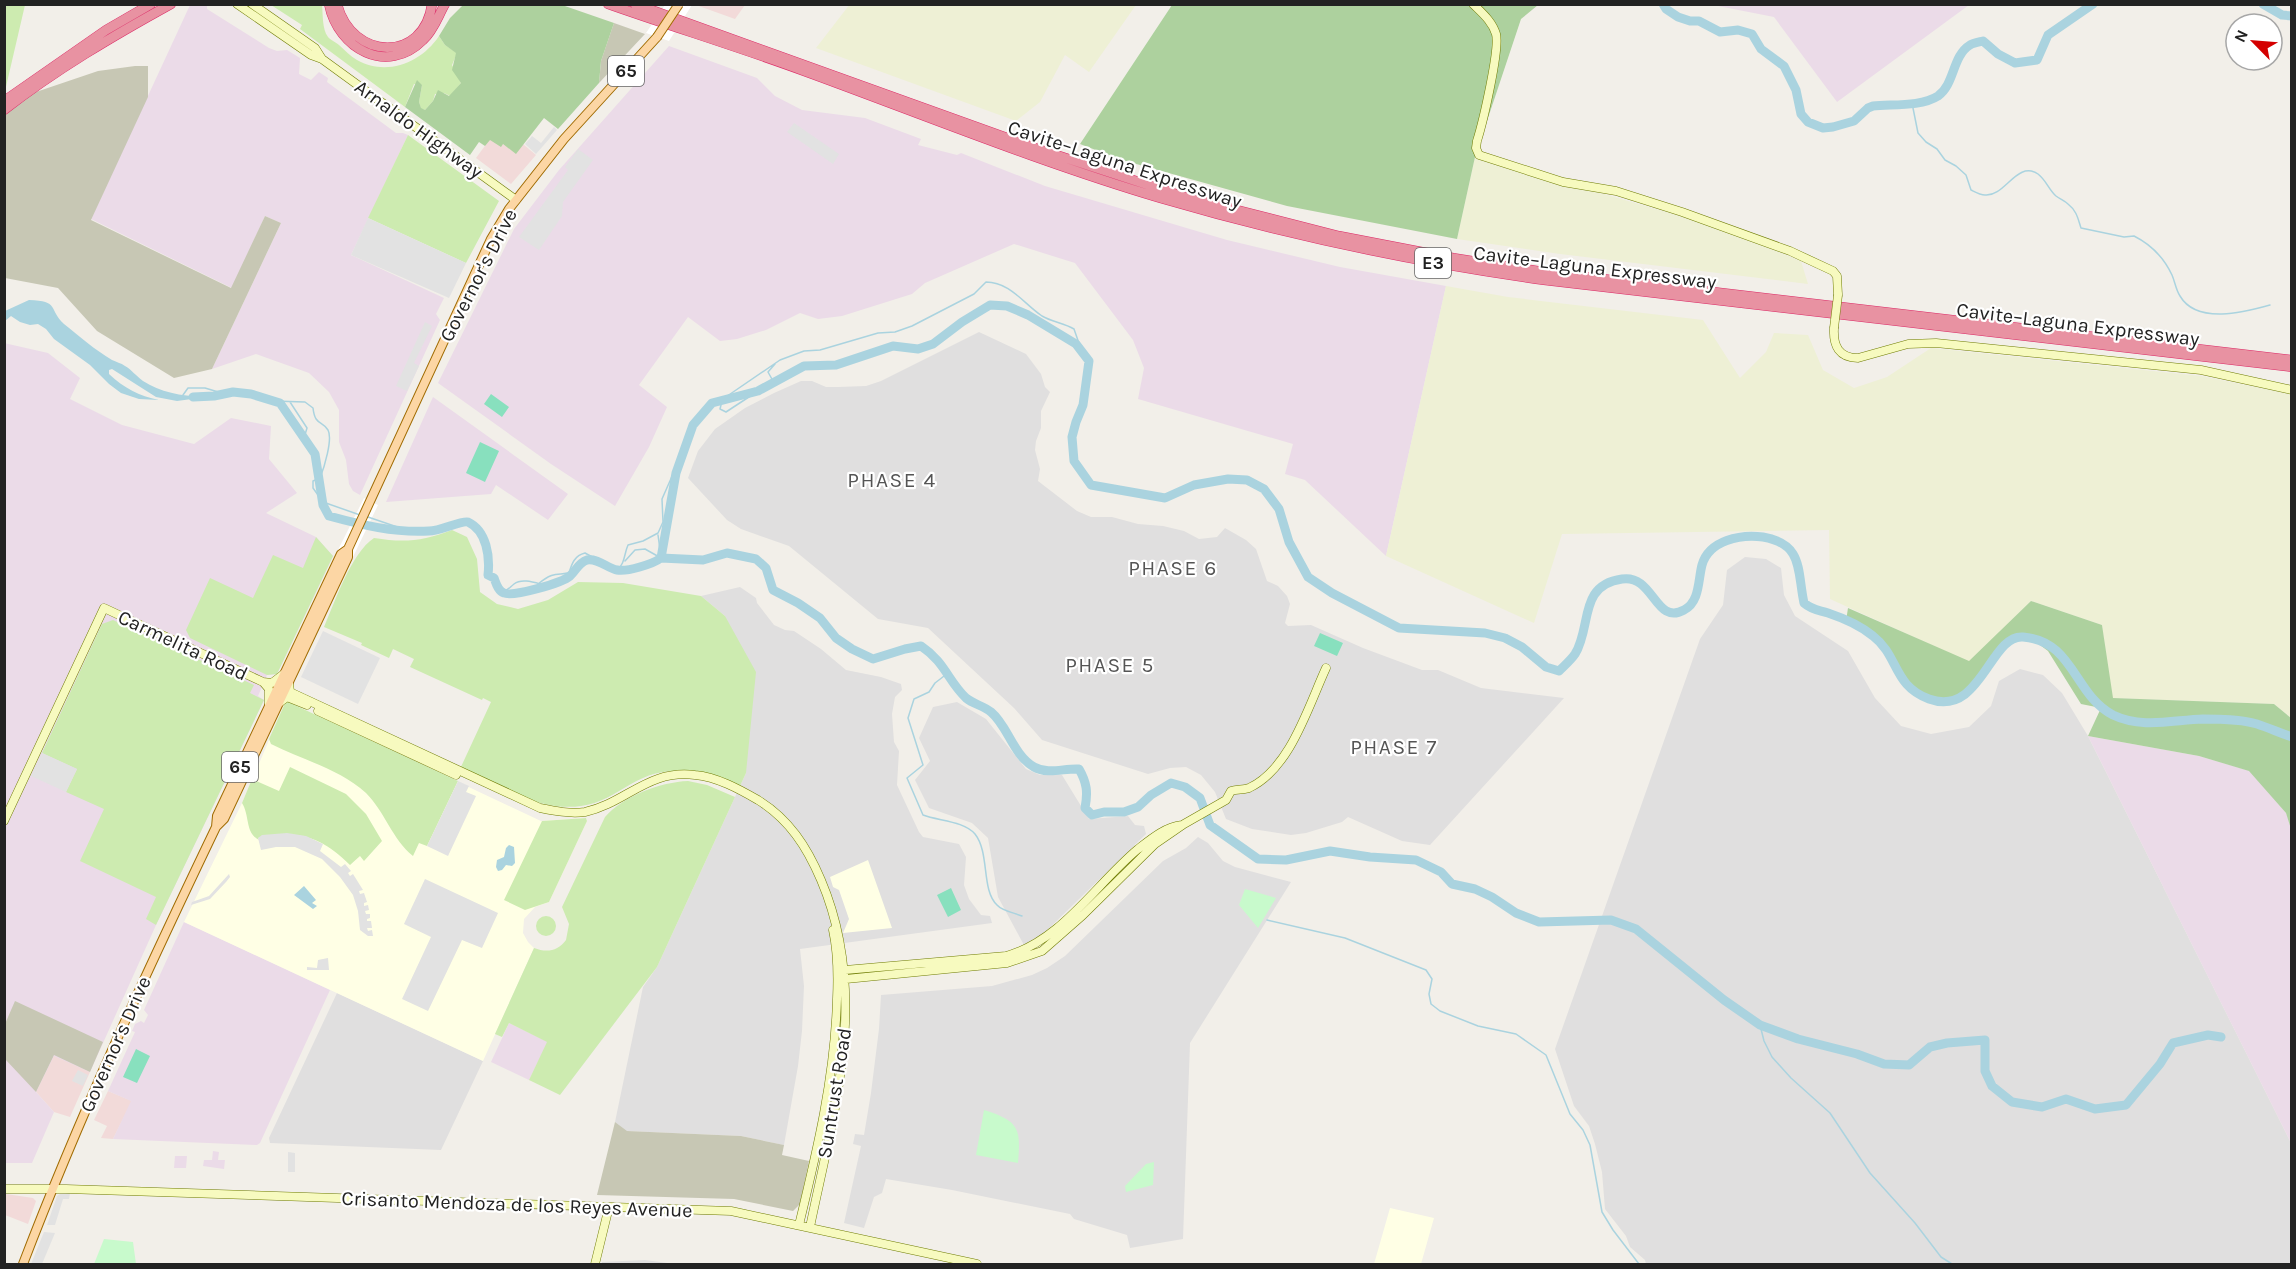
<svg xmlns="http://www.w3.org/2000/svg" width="2296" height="1269" font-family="Karla,sans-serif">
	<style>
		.residential { fill: #e0dfdf }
		.commercial { fill: #f2dad9 }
		.industrial { fill: #ebdbe8 }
		.education { fill: #ffffe5 }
		.construction { fill: #c7c7b4 }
		.farmland { fill: #eef0d5 }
		.grass { fill: #cdebb0 }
		.forest { fill: #add19e }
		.park { fill: #c8facc }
		.pitch { fill: #88e0be }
		.parking { fill: #e2e2e2 }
		.water { fill: #aad3df }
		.pier { fill: #fff }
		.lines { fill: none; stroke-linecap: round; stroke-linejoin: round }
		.stream { stroke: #aad3df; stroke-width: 1.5 }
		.river { stroke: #aad3df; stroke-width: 9 }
		.secondary-casing { stroke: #707d05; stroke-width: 9 }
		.primary-casing { stroke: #a06b00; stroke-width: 10 }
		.highway-casing { stroke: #dc2a67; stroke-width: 10 }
		.secondary { stroke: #f7fabf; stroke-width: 8 }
		.primary { stroke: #fcd6a4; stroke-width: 8 }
		.highway { stroke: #e892a2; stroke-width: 9 }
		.secondary-bridge-casing { stroke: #707d05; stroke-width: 9; stroke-linecap: butt }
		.primary-bridge-casing { stroke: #a06b00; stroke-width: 10; stroke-linecap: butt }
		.secondary-bridge { stroke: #f7fabf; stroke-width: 8 }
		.primary-bridge { stroke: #fcd6a4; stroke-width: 8 }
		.labels { text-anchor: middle; stroke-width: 4.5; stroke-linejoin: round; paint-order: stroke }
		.shield { fill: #fff; stroke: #646464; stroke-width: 1.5 }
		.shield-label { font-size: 18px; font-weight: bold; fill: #222 }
		.street-label { font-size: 20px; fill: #222; stroke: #fff }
		.neighbourhood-label { font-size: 21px; letter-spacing: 1.5px; fill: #555; stroke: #fff }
	</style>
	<rect width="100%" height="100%" fill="#f2efe9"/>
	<path class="residential" d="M979 332 1026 354 1041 374 1045 387 1050 392 1041 411V428L1036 441 1035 450 1040 469 1038 481 1077 511 1091 517H1112L1138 524 1163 526 1184 531 1199 539 1217 537 1225 528 1246 540 1256 549 1267 581 1278 586 1287 596 1290 604 1285 623 1288 626 1311 625 1363 648 1422 670H1438L1481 688 1564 698 1430 845 1402 841 1348 817 1342 822 1306 833 1291 835 1252 829 1226 819 1215 792 1201 775 1186 767 1170 768 1148 774 1042 740 1014 708 928 628 878 619 789 546 741 529 727 520 688 478 698 451 715 429 745 408 774 393 801 381H812L826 387H838L866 386 881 381Z
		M1745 557 1766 559 1781 568 1784 595 1795 616 1848 651 1875 698 1901 726 1931 734 1969 727 1991 706 1999 681 2020 669 2043 675 2062 693 2088 736 2291 1143V1264H1646L1645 1260 1630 1247 1626 1236 1605 1209 1602 1172 1595 1144 1589 1126 1574 1106 1555 1049 1700 639 1723 605 1727 570Z
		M740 587 756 598 757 603 774 625 785 630 794 631 821 649 846 670 881 677 901 684 902 690 895 697 892 714 894 742 899 751 897 785 919 832 923 837 959 844 966 857 964 885 969 899 981 915 990 916 992 923 800 949 804 986 802 1031 798 1066 784 1145 741 1136 626 1131 615 1122 643 987 657 967 746 773 725 616 701 596Z
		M957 702 986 719 1026 769 1040 775H1062L1089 819 1128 816 1135 825 1144 826 1146 834 1037 940 1025 947 998 897 988 838 972 823 929 808 915 780 930 761 919 738 933 707Z
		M1198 837 1208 843 1223 861 1235 867 1291 882 1190 1043 1183 1239 1130 1248 1127 1235 1074 1219 1070 1214 952 1190 886 1179 882 1193 874 1197 864 1228 844 1223 861 1146 853 1144 855 1134 864 1135 871 1093 879 1029 881 995 992 986 1032 975 1047 968 1065 956 1163 861 1186 848Z
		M337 993 483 1061 441 1150 270 1143 269 1138Z
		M645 1260 675 1264H602V1262Z"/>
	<path class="commercial" d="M696 5H745L735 19Z
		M490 139 503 144 516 153 523 144 536 155 511 184 476 158Z
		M54 1055 90 1072 70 1117 54 1112 36 1092Z
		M108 1091 132 1101 113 1139 101 1138 107 1126 94 1120Z
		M6 1194 33 1198 36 1201 28 1224 5 1215Z"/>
	<path class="industrial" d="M190 5H207V9L269 48 277 51 287 50 300 58 299 74 311 80 319 72 328 78 327 82 396 133H403L408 135 351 255 444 298 436 314 440 320 360 495 353 491 349 484 346 460 339 442V410L329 392 309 373 256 354 212 369 281 223 265 216 232 288 91 219Z
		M1713 5H1969L1837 102 1774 17Z
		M669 46 757 78 775 96 802 110 865 118 921 139 918 145 957 155 961 153 1045 186 1227 240 1340 267 1446 286 1386 556 1305 480 1285 474 1293 444 1138 399 1144 368 1133 340 1075 263 1014 244 925 283 912 294 842 316 818 319 800 313 766 330 737 339 720 341 688 317 639 385 667 407 649 447 615 506 551 464 438 383 514 229 559 170Z
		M4 343 48 353 80 378 70 399 122 425 194 444 231 418 271 426 269 459 297 493 266 513 316 537 333 556 277 674 267 675 258 696 264 700 156 925 90 1072 54 1056 36 1092 54 1112 32 1163H4Z
		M433 397 568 494 548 520 496 485 491 494 386 502Z
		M2088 736 2199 756 2250 771 2286 813 2292 829 2291 1143Z
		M184 922 330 990 260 1143 257 1145 113 1139 131 1101 108 1091 135 1032 132 1031 135 1024 141 1021 144 1023 148 1015 144 1010Z
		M509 1023 548 1042 529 1080 491 1062Z
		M213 1151 219 1152 218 1160H225L224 1169 203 1166 204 1160H212Z
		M175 1156H187L186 1168H174Z"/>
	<path class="education" d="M286 701 541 821 586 818 587 821 549 902 535 907 524 919 523 933 528 942 534 948 483 1061 184 922 242 803Z
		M868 860 892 928 843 933 849 919 839 890 833 887 830 877Z
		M1390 1208 1434 1218 1421 1264H1374Z"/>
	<path class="construction" d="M614 23 645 34 599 83 601 61Z
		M135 66H148V97L91 220 231 288 265 216 281 223 212 369 174 378 97 331 58 288 5 278V115L33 93 98 71Z
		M15 1001 103 1042 90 1072 54 1055 36 1092 5 1059V1024Z
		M615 1122 627 1131 741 1136 784 1145 782 1155 809 1161 800 1204 793 1211 734 1199 597 1195Z"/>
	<path class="farmland" d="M850 4H1136V5L1089 72 1065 55 1040 102 1016 121 816 48Z
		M1475 157 1715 226 1801 261 1808 284 1560 254 1457 239Z
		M1446 286 1508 297 1703 320 1740 378 1766 352 1774 333 1808 335 1823 370 1854 388 1887 377 1931 348 2201 376 2291 394V718L2274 704 2112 698 2102 625 2031 601 1969 662 1830 599 1829 530 1562 534 1534 623 1386 556Z"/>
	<path class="grass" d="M5 4 25 5 5 91 4 5Z
		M271 5H322C323 14 322 29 328 37 330 40 336 42 339 45 345 50 350 56 357 60 387 77 422 62 439 36L445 45 457 53 452 65 461 83 450 96 444 93 435 94 433 101 425 110 421 109 419 102 422 85 414 84 405 107 300 29 302 25Z
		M408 135 499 201 466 263 368 218Z
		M452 530 467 537 477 559 480 592 497 604 518 609 548 600 578 582 623 583 701 596 725 616 756 672 746 773 740 786C701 771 669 762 631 784 615 793 600 804 581 806 540 812 496 785 460 769L491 702 483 698 482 700 410 667 414 659 393 649 389 658 361 645 362 643 324 627C335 602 351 553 374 538 405 543 423 541 452 530Z
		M316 537 333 556 277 674 267 675 190 638 186 630 210 578 253 598 273 555 303 568Z
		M113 620 254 685 250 693 264 700 156 925 146 919 156 897 80 861 104 809 66 792 77 769 42 753 102 624Z
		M286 701 458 781 427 846 419 843 413 856C392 839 385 812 366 793 340 769 302 760 271 744L269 739Z
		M290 767 346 794 366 814 382 841 364 861 360 856 350 865C322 837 298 829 258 838L259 840C245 833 250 816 242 803L252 779 279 791Z
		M688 781 707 785 735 797 657 967 560 1095 529 1080 547 1042 509 1023 502 1037 495 1034 534 948C547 953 558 951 566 940L569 924 562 907 605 817C623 796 661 782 688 781Z
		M586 818 587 821 549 902 525 910 504 900 542 821Z
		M536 926a10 10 0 1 1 20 0a10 10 0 1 1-20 0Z"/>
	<path class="forest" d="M464 4 562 5 614 23 601 61 599 83 558 129 544 118 516 154 503 144 501 147 490 140 485 146 479 142 470 155 405 107 417 80 422 85 419 102 421 108 425 110 433 101 438 90 449 96 461 83 452 70 456 53 445 45 439 36 450 18Z
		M1172 5H1538L1521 19 1475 157 1457 239 1287 206 1122 160 1080 144Z
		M2031 601 2102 625 2113 698 2274 704 2291 718V829L2286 813 2249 771 2199 756 2088 736 2101 708 2081 704 2048 651 2032 639 2020 637 2009 641 1979 684 1967 693 1951 702H1938L1926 698 1911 690 1899 676 1886 648 1874 636 1846 621 1848 608 1969 661Z"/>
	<path class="park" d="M1245 889 1276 898 1258 928 1239 905Z
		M984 1110C1019 1121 1021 1128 1018 1163L976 1155Z
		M1154 1162 1153 1185 1126 1192 1125 1186 1146 1164Z
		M104 1239 133 1242 136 1264H94Z"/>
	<path class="pitch" d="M491 394 509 407 502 417 484 404Z
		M480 442 499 451 485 482 466 473Z
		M1320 633 1343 643 1337 656 1314 646Z
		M951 888 961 910 948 917 937 895Z
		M136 1049 150 1056 137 1083 123 1077Z"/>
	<path class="parking" d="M794 123 839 154 833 164 787 132Z
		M554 127 557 130 536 154 525 144 532 136 541 143Z
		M578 149 593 160 563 202 562 216 539 250 519 237 568 170 565 167Z
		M368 218 466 263 449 298 351 255Z
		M425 322 432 326 414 363 419 366 407 391 396 386Z
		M323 631 380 658 358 704 301 677Z
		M42 753 77 769 66 792 31 776Z
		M458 781 469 786 466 792 476 796 448 856 427 846Z
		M287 833 306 836 323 844 320 851 341 867 345 864 351 871 348 873 350 876 353 874 363 890 359 891 360 894 364 893 367 902 364 903V906L368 905 369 910 365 911 366 914H370V918L367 919V921H371L372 928H367L368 931 372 930 373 936H368L360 930 358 911 353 895 340 877 322 859 295 847H276L261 850 258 838 262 835Z
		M229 874 230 877 226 882 210 899 191 905 192 902 209 896Z
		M425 879 498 913 482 948 462 940 428 1011 402 999 431 937 404 924Z
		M328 958 329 970H307V967L317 968 318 960Z
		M78 1070 88 1075 83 1086 72 1081Z
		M288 1152 295 1153V1172H288Z
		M70 1193 69 1199H63L55 1225H47L57 1196 60 1194Z
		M44 1232 55 1233 42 1264H31Z"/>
	<path class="water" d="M29 300C60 301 48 309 64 324 79 336 95 350 112 360 116 362 121 363 125 366 132 370 136 376 143 381 163 394 190 398 214 396L177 401 156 397 112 369 109 370V374C124 388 139 396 159 400L139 399 121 393 109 384 90 365 54 339 46 329 38 324 30 325 20 322 11 316 5 321V311Z
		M509 845 514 847 515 863 512 866 506 865 502 870 498 871 496 867 497 860 504 857 506 848Z
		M304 886 316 900 312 903 317 906 313 909 294 895Z"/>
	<path class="pier" d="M665 5H692L669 41 646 33Z
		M364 498 378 505 352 559 337 552Z"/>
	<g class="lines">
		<path class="stream" d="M1912 103 1918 133 1926 142 1937 149 1945 160 1956 166 1966 175 1971 190C1975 192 1980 195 1985 195 2005 197 2017 160 2038 174 2046 180 2049 190 2056 196 2060 199 2065 201 2068 204 2077 211 2078 219 2081 228L2124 237 2134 236C2150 244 2164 258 2172 275 2175 282 2176 290 2180 296 2197 325 2245 312 2270 305
			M766 387 773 381 768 372 775 364
			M183 395 188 388H205L225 394
			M273 401 305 402 313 408C315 426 322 420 328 430 333 439 324 468 320 478L313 481V488L323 502 360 515
			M720 401 780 360 804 351 820 350 878 333 895 332 912 326 974 294 986 282C1010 282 1024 304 1042 316 1052 322 1064 323 1074 329L1082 352
			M290 402 307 428 304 438
			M716 402 721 405 720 409 726 412 758 391
			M368 517 409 531
			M658 535 661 557
			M625 561 635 550 645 549 661 558
			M617 570C625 564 624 554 628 545L643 541 658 533 663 522 662 499 684 449
			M567 579C571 568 572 556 585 553L607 565
			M538 584C557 568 559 578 575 571
			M502 592C509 590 509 588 514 584 523 577 538 584 548 586
			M948 673 935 683 929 692 914 699 908 718 923 765 907 778 923 815C939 821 964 821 975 834 990 853 981 890 997 905 1002 911 1015 913 1022 916
			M1267 920 1345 938 1426 970 1432 979 1429 994 1431 1004 1440 1011 1478 1026 1516 1034 1546 1055 1570 1114 1583 1130 1590 1145 1602 1212 1613 1230 1639 1264
			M1760 1025 1764 1041 1772 1057 1791 1078 1830 1113 1870 1173 1915 1223 1941 1257 1952 1264"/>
		<path class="river" d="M1663 4 1666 9 1678 17 1690 21H1699L1720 32 1738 30 1752 34 1761 49 1784 66 1796 90 1801 114 1808 122 1823 128 1833 127 1854 121 1868 108 1873 106C1892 104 1921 107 1938 96 1955 84 1952 56 1970 45 1973 43 1979 42 1983 41L1998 54 2015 63 2037 60 2048 35 2093 4
			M2263 4 2282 15 2292 16
			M193 397 214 396 233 392 251 394 280 403 315 454 323 505 329 516C362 525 394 533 429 531 440 531 462 520 468 522 487 531 490 557 488 575L494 578C496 583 498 591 504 593 513 597 562 583 570 576 576 571 578 563 587 560 598 558 607 568 617 570 627 572 653 564 661 558L676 473 693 425 712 403 758 391 804 366 836 365 893 346 918 349 933 344 962 322 990 305 1007 306 1028 315 1076 344 1089 361 1083 405 1076 422 1072 437 1074 461 1091 485 1165 498 1194 485 1228 479 1247 480 1264 489 1279 509 1289 542 1308 577 1332 593 1399 628 1485 633 1505 638 1522 647 1546 667 1559 671C1564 666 1571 660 1575 654 1592 627 1578 585 1622 579 1654 574 1655 626 1684 610 1700 602 1698 580 1702 565 1709 540 1741 534 1763 537 1804 544 1797 571 1804 603 1812 610 1819 610 1828 613 1843 618 1861 626 1873 636 1899 656 1893 686 1929 699 1981 718 1990 634 2023 637 2074 641 2074 695 2113 715 2142 729 2173 720 2203 719 2220 719 2241 719 2257 724 2269 728 2280 733 2292 737
			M661 558 703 560 727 553 756 559 766 568 773 590 798 603 820 618 836 638 852 649 873 659 905 649 921 646C945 662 948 681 966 698 973 704 984 706 991 712 1008 726 1013 755 1034 767 1048 775 1064 768 1079 769 1087 783 1088 792 1085 808L1092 815 1104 812H1124L1138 807 1151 795 1171 783 1185 787 1200 798 1210 825 1258 859 1286 860 1330 851 1370 857 1416 860 1441 872 1452 884 1475 889 1492 897 1516 913 1539 922 1611 920 1636 929 1724 1000 1760 1025 1798 1039 1857 1054 1884 1064 1909 1065 1930 1047 1947 1043 1985 1040V1071L1992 1086 2012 1102 2042 1107 2066 1099 2095 1109 2126 1105 2160 1064 2173 1043 2208 1035 2221 1037"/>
		<defs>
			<path id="secondary" d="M237 4 311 55 322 59 516 200
				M252 4 315 48 322 59
				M1473 4C1482 13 1492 21 1496 34 1500 49 1483 122 1477 141L1476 148 1479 155 1563 182 1616 191 1682 212 1790 251 1833 271 1837 276 1838 295
				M1834 328C1833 346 1839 358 1858 358L1908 344 1936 343 2201 370 2292 390
				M263 682 269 689V705
				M289 683 290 692 540 808C555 811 570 814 585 812 626 803 648 769 695 775 717 777 739 789 758 800 789 819 807 847 821 880 870 995 834 1111 810 1227
				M279 703 287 697 307 705
				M318 711 456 775
				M4 821 104 608 263 682 272 683 285 673
				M845 970 1006 956C1061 941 1095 885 1138 849 1152 838 1165 827 1182 825
				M846 979 1007 963 1042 951 1083 915 1155 844 1184 824 1226 800 1231 791C1237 789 1244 790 1249 788 1290 769 1308 707 1326 668
				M4 1189H66L731 1211 977 1264
				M799 1225C817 1151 835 1076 837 999 838 977 838 953 833 930
				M595 1264 609 1207"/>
			<path id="primary" d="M216 827 217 816 341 554 348 549
				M23 1264C80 1115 147 971 216 827L224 819 348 557V549L491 239 509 209 564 139 657 37"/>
			<path id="highway" d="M329 4C338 49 387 76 423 40 434 30 438 16 445 4
				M337 4C352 61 424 63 432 4
				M608 4C673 27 739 47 804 71 922 114 1039 162 1160 198 1286 235 1414 262 1544 280L2292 367
				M635 4 1035 148 1182 196 1339 236 1453 258 1544 272 2292 360
				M4 101 106 30 151 4
				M4 110C57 69 113 36 171 4"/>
		</defs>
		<use href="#secondary" class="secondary-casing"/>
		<use href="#primary" class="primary-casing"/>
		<use href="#highway" class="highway-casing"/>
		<use href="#secondary" class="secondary"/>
		<use href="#primary" class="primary"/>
		<use href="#highway" class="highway"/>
		<defs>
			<path id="secondary-bridge" d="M1834 328 1838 295"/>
			<path id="primary-bridge" d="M657 37 679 4"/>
		</defs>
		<use href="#secondary-bridge" class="secondary-bridge-casing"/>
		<use href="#primary-bridge" class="primary-bridge-casing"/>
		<use href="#secondary-bridge" class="secondary-bridge"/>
		<use href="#primary-bridge" class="primary-bridge"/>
	</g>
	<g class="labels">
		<g class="shield">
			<rect x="608" y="56" width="36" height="30" rx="4.5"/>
			<rect x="1415" y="248" width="36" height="30" rx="4.5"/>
			<rect x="222" y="752" width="36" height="30" rx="4.5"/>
		</g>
		<g class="shield-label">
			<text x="626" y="77">65</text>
			<text x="1433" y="269">E3</text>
			<text x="240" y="773">65</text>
		</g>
		<g class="street-label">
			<text transform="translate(419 129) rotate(36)" y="7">Arnaldo Highway</text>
			<text transform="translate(1125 164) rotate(18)" y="7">Cavite–Laguna Expressway</text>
			<text transform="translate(1595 267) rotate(7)" y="7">Cavite–Laguna Expressway</text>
			<text transform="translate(478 275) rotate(-63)" y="7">Governor's Drive</text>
			<text transform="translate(2078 324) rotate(7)" y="7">Cavite–Laguna Expressway</text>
			<text transform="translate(183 645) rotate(25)" y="7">Carmelita Road</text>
			<text transform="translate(115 1044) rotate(-66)" y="7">Governor's Drive</text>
			<text transform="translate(834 1093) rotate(-81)" y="7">Suntrust Road</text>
			<text transform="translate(517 1204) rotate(2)" y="7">Crisanto Mendoza de los Reyes Avenue</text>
		</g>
		<g class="neighbourhood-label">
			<text x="892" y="487">PHASE 4</text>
			<text x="1173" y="575">PHASE 6</text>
			<text x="1110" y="672">PHASE 5</text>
			<text x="1394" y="754">PHASE 7</text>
		</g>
	</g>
	<rect width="2296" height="1269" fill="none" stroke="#222222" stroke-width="12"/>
	<g transform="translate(2254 42) rotate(295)"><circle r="28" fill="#ffffff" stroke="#a7a7a7" stroke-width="1.5"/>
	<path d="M0-4.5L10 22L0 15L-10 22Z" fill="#d40000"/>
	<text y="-9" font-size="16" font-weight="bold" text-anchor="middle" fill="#222222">N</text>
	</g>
</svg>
